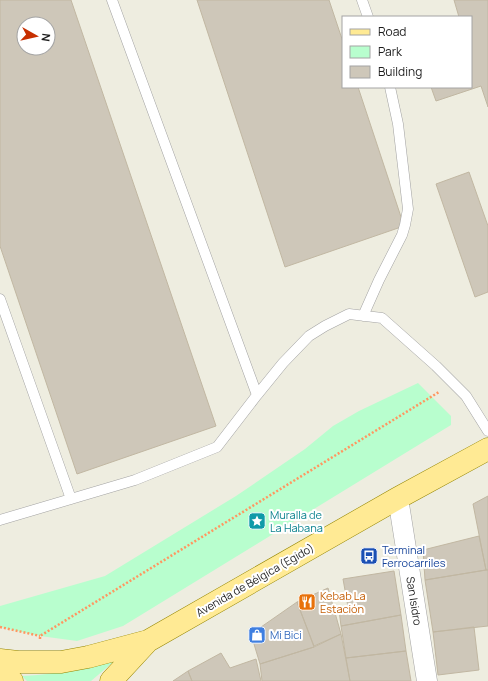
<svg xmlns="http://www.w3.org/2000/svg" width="488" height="681" font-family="Manrope,sans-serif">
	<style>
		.park { fill: #b8fece }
		.building { fill: #cec7b9; stroke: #c1b7a2; fill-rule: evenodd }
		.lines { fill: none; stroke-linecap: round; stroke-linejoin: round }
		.service-casing { stroke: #a3a3a3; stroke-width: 11 }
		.minor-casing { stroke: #a3a3a3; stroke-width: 21 }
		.primary-casing { stroke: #938500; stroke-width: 23 }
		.path { stroke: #ff9660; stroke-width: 2.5; stroke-dasharray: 2 2; stroke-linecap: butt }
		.service { stroke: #fff; stroke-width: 10 }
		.minor { stroke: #fff; stroke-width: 20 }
		.primary { stroke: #ffea94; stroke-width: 22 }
		.labels { text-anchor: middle; stroke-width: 4; stroke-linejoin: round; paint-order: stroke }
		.culture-label { font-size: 11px; fill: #0d838f; stroke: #fff; text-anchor: start }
		.transit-label { font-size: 11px; fill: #164399; stroke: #fff; text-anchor: start }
		.street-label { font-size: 11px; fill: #1c1c1c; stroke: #fff }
		.food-label { font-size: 11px; fill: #c56008; stroke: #fff; text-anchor: start }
		.shop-label { font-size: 11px; fill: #366cbe; stroke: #fff; text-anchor: start }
	</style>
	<rect width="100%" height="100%" fill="#eeede0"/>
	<path class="park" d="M418 383 451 416V425L123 626 77 641 40 636 0 627V606L105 576 236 496 305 449 333 426 359 411Z
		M118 658 91 681H27L22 676C56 675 86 667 118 658Z"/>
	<path class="building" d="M0 0H71L216 426 77 474 0 246ZM24 24H48V48H24Z
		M197 0H329L343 42V87H358L404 226 285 267Z
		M454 0H488V107L481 86 436 101 431 87H471V17H459Z
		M469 172 488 226V292L475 297 436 184Z
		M488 496V570H486L473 504Z
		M479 536 486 570 425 580 423 550Z
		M486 570H488V626L433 632 425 580Z
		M394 571 401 615 341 626 339 610 348 607 343 579Z
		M328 588 341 634 314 646 297 602Z
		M297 602 314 647 260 664 251 634Z
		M401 615 406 651 346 658 341 626Z
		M474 627 479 670 438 675 433 632Z
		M341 634 350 681H262L260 664 314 647Z
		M406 651 411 681H350L346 658Z
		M221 653 230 668 256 659 261 681H192L188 671Z
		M188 671 192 681H173Z"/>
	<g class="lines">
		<defs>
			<path id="service" d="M112 0 257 395 283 363 309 336 325 326 349 314 382 318 436 366 466 396 488 431
				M362 0 368 17
				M0 299 71 499
				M363 316 379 280 402 235 405 225 408 209 398 124 390 87
				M0 520 135 480 217 447 257 395"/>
			<path id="minor" d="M398 498 427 681"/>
			<path id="primary" d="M0 660 18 662H61L88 657 148 641 398 498 488 449
				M0 671 12 681
				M111 681 148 641"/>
		</defs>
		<use href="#service" class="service-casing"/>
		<use href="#minor" class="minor-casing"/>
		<use href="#primary" class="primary-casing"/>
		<path class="path" d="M0 627 40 636
			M40 639V636L439 392"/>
		<use href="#service" class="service"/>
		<use href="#minor" class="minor"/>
		<use href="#primary" class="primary"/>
	</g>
	<defs>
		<symbol id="sight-square" viewBox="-11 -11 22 22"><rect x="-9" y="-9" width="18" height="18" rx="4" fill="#0f9aa8" stroke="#fff"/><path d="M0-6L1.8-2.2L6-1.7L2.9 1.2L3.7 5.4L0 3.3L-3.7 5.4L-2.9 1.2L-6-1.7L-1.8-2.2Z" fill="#fff"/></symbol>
		<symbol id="bus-square" viewBox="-11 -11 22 22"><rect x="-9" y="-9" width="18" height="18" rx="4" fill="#1a4fb4" stroke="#fff"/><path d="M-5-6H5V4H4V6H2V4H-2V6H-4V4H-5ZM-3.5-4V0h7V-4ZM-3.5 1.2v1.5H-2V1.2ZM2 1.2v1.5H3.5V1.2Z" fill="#fff"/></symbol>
		<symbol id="restaurant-square" viewBox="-11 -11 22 22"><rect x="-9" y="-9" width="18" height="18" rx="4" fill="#e8710a" stroke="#fff"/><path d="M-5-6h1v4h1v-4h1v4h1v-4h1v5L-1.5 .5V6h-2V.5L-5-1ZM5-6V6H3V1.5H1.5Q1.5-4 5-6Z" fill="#fff"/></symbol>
		<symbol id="shop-square" viewBox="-11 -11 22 22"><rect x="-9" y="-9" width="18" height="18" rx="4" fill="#3f7fe0" stroke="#fff"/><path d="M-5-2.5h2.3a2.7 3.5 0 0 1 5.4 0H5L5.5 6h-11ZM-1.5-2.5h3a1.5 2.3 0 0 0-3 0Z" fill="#fff"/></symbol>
	</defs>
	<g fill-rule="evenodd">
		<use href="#sight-square" x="247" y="511" width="20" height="20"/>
		<use href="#bus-square" x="359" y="546" width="20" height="20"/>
		<use href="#restaurant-square" x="297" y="592" width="20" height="20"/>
		<use href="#shop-square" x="247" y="625" width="20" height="20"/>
	</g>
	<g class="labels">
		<g class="culture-label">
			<text x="270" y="519">Muralla de<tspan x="270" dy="13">La Habana</tspan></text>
		</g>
		<g class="transit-label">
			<text x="382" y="554">Terminal<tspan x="382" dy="13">Ferrocarriles</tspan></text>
		</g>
		<g class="street-label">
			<text transform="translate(255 580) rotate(-30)" y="4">Avenida de Bélgica (Egido)</text>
			<text transform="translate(414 601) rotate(81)" y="4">San Isidro</text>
		</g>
		<g class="food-label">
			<text x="320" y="600">Kebab La<tspan x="320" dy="13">Estación</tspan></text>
		</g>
		<g class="shop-label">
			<text x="270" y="639">Mi Bici</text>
		</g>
	</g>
	<rect x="342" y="16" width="130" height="72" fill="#ffffff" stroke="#a4a4a4"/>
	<rect x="350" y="29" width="20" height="6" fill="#ffea94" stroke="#a4a4a4"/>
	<text x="378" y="36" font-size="12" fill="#1c1c1c">Road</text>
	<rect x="350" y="46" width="20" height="12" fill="#b8fece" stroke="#a4a4a4"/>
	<text x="378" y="56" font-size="12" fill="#1c1c1c">Park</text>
	<rect x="350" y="66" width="20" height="12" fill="#cec7b9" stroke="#a4a4a4"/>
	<text x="378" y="76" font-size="12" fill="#1c1c1c">Building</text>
	<g transform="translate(36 36) rotate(98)"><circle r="19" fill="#ffffff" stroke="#a4a4a4"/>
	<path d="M0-3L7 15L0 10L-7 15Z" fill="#c72f00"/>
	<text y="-6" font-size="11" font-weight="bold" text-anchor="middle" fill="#1c1c1c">N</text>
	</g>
</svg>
